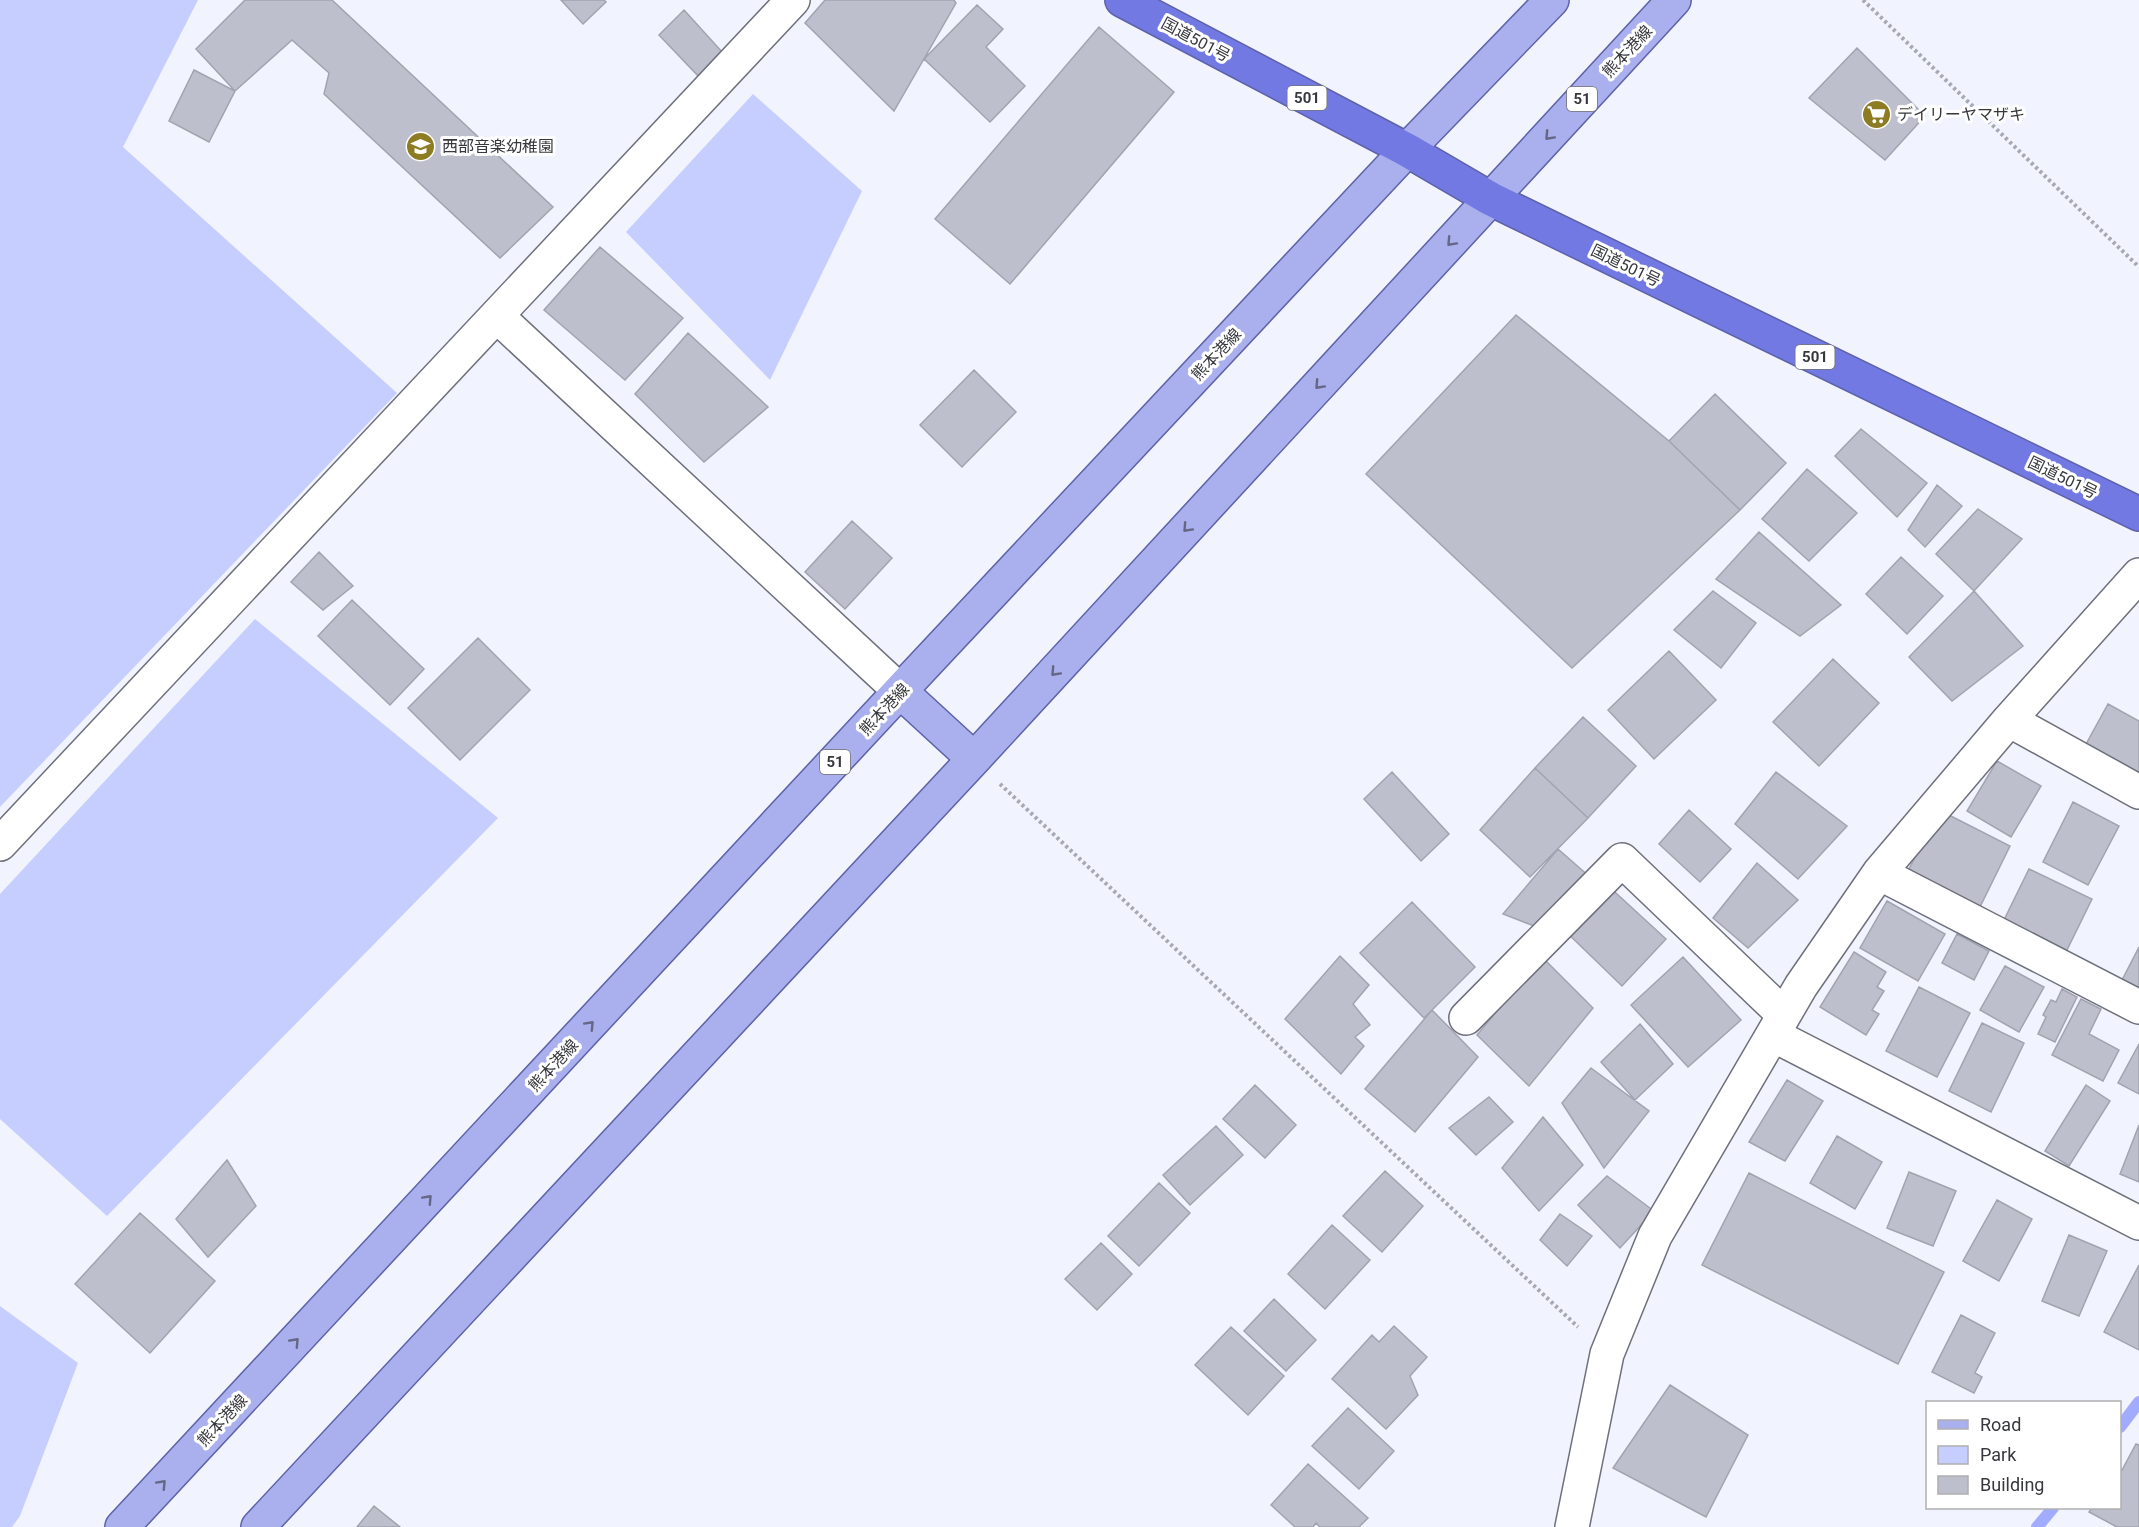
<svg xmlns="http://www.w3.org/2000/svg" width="2139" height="1527" font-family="Roboto,'Noto Sans JP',sans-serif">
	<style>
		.green { fill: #c6ceff }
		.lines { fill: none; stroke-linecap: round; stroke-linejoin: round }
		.stream { stroke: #a1acfe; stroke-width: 12 }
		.building { fill: #bdbfcc; stroke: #a1a4b0; stroke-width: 1.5 }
		.minor-casing { stroke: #6e707c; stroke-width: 36 }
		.major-casing { stroke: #5d62a9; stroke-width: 36 }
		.highway-casing { stroke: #5d62a9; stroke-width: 36 }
		.path { stroke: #a7a8b1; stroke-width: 4; stroke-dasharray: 3 3; stroke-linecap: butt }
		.minor { stroke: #fff; stroke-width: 33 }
		.major { stroke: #aaafee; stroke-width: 33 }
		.highway { stroke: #7279e3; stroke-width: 33 }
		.oneway { stroke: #656884 }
		.labels { text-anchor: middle; stroke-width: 6; stroke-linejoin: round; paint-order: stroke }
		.shield { fill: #fff; stroke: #737477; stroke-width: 1.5 }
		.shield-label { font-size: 15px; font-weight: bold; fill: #37383d }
		.street-label { font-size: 16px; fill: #37383d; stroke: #fff }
		.poi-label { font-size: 16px; fill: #37383d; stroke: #fff; text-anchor: start }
	</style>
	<rect width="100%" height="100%" fill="#f1f3fe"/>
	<path class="green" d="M0 0H198L123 147 397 393 0 807Z
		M753 94 862 191 770 380 626 232Z
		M255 619 498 818 107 1216 0 1119V894Z
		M0 1306 78 1363 20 1516 12 1527H0Z"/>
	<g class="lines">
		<path class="stream" d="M2120 1427 2139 1402
			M2037 1527 2053 1508"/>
	</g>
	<path class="building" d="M245 0H332L553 207 500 258 324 94 329 73 292 40 235 91 196 49Z
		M561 0H604L606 2 583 24Z
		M825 0H954L956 3 894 111 805 23Z
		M977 5 1003 29 986 47 1025 86 990 122 924 59Z
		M684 10 723 53 702 80 659 35Z
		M1099 27 1174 92 1010 284 935 219Z
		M1857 48 1925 116 1885 160 1809 98Z
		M194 70 235 91 209 142 169 121Z
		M600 247 683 318 625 380 544 310Z
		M1516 315 1669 441 1740 510 1572 668 1366 474Z
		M688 333 768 407 704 462 635 394Z
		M974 370 1016 412 962 467 920 425Z
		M1715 394 1786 463 1740 510 1669 441Z
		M1861 429 1927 483 1897 517 1835 456Z
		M1807 469 1857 513 1809 561 1762 519Z
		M1937 485 1962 506 1925 547 1908 530Z
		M1978 509 2022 539 1974 591 1936 554Z
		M852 521 892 558 845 609 805 572Z
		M1759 532 1841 605 1800 636 1716 579Z
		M319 552 353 586 323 610 291 582Z
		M1901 557 1943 596 1907 634 1866 594Z
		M1713 591 1756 623 1721 668 1674 630Z
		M1974 591 2023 646 1952 701 1909 657Z
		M352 600 424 669 390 705 318 636Z
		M478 638 530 690 460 760 408 708Z
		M1669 651 1716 700 1654 759 1608 710Z
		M1833 659 1879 703 1819 766 1773 722Z
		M2108 704 2139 721V777L2085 746Z
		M1583 717 1636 766 1588 818 1535 768Z
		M1997 761 2041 786 2011 837 1967 811Z
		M1535 768 1588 818 1530 877 1480 830Z
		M1392 772 1449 834 1421 861 1364 799Z
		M1776 772 1847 826 1798 879 1735 824Z
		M2073 802 2119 826 2088 885 2043 862Z
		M1689 810 1731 849 1700 882 1659 844Z
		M1939 810 2010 846 1978 911 1906 875Z
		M1558 849 1591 878 1534 926 1503 914Z
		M1757 863 1798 900 1748 948 1713 918Z
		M2029 869 2092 899 2065 954 2003 922Z
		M1605 883 1666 939 1622 986 1559 925Z
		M1887 901 1945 934 1918 981 1860 948Z
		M1412 902 1475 967 1424 1018 1360 953Z
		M1957 934 1989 951 1974 980 1942 963Z
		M2139 947V987L2136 993 2120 984Z
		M1854 952 1886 972 1877 987 1884 991 1872 1010 1879 1014 1866 1035 1820 1007Z
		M1340 956 1369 985 1353 1004 1370 1025 1355 1037 1364 1046 1341 1074 1285 1019Z
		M1542 957 1593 1008 1529 1086 1477 1035Z
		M1683 957 1741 1020 1688 1067 1631 1005Z
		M2005 966 2044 987 2019 1032 1980 1010Z
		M1919 987 1970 1013 1937 1077 1886 1051Z
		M2062 989 2077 997 2055 1042 2038 1034 2046 1017 2043 1015 2051 1000 2056 1002Z
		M2081 999 2101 1009 2089 1034 2119 1050 2103 1081 2052 1055Z
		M1432 1010 1478 1057 1415 1132 1365 1089Z
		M1982 1023 2024 1043 1991 1112 1949 1091Z
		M1640 1024 1673 1064 1635 1100 1601 1062Z
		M2139 1044V1094L2118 1083Z
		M1591 1068 1649 1111 1604 1168 1562 1103Z
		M1787 1080 1823 1101 1785 1161 1749 1142Z
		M1255 1085 1296 1125 1265 1158 1223 1119Z
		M2086 1085 2110 1101 2069 1166 2045 1151Z
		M1489 1097 1513 1122 1476 1155 1449 1128Z
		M1543 1117 1583 1165 1539 1211 1502 1168Z
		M2139 1125V1182L2120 1174Z
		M1216 1126 1243 1155 1190 1205 1163 1175Z
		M1837 1136 1882 1162 1855 1209 1810 1183Z
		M227 1160 256 1206 208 1257 176 1219Z
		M1385 1171 1423 1206 1382 1252 1343 1216Z
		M1909 1172 1956 1191 1933 1246 1887 1228Z
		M1749 1173 1944 1272 1898 1364 1702 1265Z
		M1607 1176 1654 1211 1620 1248 1578 1205Z
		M1159 1183 1190 1213 1139 1266 1108 1236Z
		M1997 1200 2032 1219 1999 1281 1963 1261Z
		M140 1213 215 1281 150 1353 75 1284Z
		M1560 1214 1592 1236 1567 1266 1540 1240Z
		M1332 1225 1370 1260 1325 1309 1288 1274Z
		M2069 1235 2107 1251 2079 1316 2042 1301Z
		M1101 1243 1132 1274 1097 1310 1065 1279Z
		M2139 1265V1350L2104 1332Z
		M1274 1299 1316 1340 1286 1371 1244 1331Z
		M1961 1315 1995 1333 1975 1373 1982 1377 1974 1393 1932 1372Z
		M1394 1326 1427 1357 1410 1376 1418 1395 1386 1429 1332 1379 1372 1335 1379 1342Z
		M1231 1327 1284 1376 1248 1415 1195 1365Z
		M1670 1385 1748 1435 1706 1517 1613 1468Z
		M1348 1408 1394 1451 1359 1489 1312 1446Z
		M2136 1444 2139 1445V1527H2117L2089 1512 2092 1508H2120V1469L2122 1470Z
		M1308 1464 1368 1518 1359 1527H1320L1316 1523 1313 1527H1295L1271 1505Z
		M374 1506 400 1527H357Z"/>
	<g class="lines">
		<defs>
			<path id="minor" d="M498 317 900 691
				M2009 720 2139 792
				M0 844 793 0
				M1879 873 2139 1007
				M1466 1018 1622 860 1784 1015
				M1773 1035 2139 1223
				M1572 1527 1607 1354 1655 1236 1801 986 1879 873 2009 720 2139 575"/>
			<path id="major" d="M900 691 974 759
				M122 1527 900 691 1407 150 1552 0
				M258 1527 974 759 1674 0"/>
			<path id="highway" d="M1122 0 1407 150 1491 199 2139 514"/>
		</defs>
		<use href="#minor" class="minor-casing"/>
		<use href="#major" class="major-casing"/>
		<use href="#highway" class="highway-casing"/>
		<path class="path" d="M1863 0 2139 267
			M1000 784 1578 1327"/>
		<use href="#minor" class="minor"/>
		<use href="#major" class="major"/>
		<use href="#highway" class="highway"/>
	</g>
	<defs><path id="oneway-chevron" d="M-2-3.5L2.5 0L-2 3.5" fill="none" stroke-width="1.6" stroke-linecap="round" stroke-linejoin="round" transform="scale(1.5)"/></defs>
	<g class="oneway">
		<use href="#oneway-chevron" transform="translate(1549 136) rotate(133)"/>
		<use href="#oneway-chevron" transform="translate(1451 242) rotate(133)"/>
		<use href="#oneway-chevron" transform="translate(1319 385) rotate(133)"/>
		<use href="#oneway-chevron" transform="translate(1187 528) rotate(133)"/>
		<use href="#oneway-chevron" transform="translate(1055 672) rotate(133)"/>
		<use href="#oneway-chevron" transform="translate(590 1025) rotate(-47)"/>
		<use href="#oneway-chevron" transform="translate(428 1199) rotate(-47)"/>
		<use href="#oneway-chevron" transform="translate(295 1342) rotate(-47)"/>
		<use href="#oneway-chevron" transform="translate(162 1484) rotate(-47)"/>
	</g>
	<defs>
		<symbol id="supermarket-disc" viewBox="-11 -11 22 22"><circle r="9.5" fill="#8d7c22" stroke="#fff"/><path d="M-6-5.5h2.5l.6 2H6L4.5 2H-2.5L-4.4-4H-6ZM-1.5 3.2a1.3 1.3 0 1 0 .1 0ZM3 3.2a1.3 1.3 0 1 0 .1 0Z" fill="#fff"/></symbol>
		<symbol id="school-disc" viewBox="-11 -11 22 22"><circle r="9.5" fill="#8d7c22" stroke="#fff"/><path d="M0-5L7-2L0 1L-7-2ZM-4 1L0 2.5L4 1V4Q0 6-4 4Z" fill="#fff"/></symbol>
	</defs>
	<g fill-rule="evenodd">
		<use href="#supermarket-disc" x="1860" y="98" width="33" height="33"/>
		<use href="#school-disc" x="404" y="130" width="33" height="33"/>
	</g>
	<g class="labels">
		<g class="shield">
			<rect x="1287.5" y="86" width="39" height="24" rx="4.5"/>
			<rect x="1567" y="87" width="30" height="24" rx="4.5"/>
			<rect x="1795.5" y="345" width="39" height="24" rx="4.5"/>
			<rect x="820" y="750" width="30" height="24" rx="4.5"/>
		</g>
		<g class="shield-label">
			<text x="1307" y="103">501</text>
			<text x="1582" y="104">51</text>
			<text x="1815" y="362">501</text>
			<text x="835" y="767">51</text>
		</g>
		<g class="street-label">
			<text transform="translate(1196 39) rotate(28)" y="6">国道501号</text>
			<text transform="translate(1627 51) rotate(-47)" y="6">熊本港線</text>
			<text transform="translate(1626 265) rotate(26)" y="6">国道501号</text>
			<text transform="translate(1216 354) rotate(-47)" y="6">熊本港線</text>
			<text transform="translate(2063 477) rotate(26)" y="6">国道501号</text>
			<text transform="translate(884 709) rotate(-47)" y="6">熊本港線</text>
			<text transform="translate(553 1065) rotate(-47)" y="6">熊本港線</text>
			<text transform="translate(222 1420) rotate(-47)" y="6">熊本港線</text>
		</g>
		<g class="poi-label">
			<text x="1897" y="120">デイリーヤマザキ</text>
			<text x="442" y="152">西部音楽幼稚園</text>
		</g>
	</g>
	<rect x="1926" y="1401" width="195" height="108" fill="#ffffff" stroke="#afafb1" stroke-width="1.5"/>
	<rect x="1938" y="1420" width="30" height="9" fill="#aaafee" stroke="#afafb1" stroke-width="1.5"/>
	<text x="1980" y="1431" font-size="18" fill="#37383d">Road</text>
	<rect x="1938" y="1446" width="30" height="18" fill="#c6ceff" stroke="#afafb1" stroke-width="1.5"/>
	<text x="1980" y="1461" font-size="18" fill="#37383d">Park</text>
	<rect x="1938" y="1476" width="30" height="18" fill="#bdbfcc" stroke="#afafb1" stroke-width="1.5"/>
	<text x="1980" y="1491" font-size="18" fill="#37383d">Building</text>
</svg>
